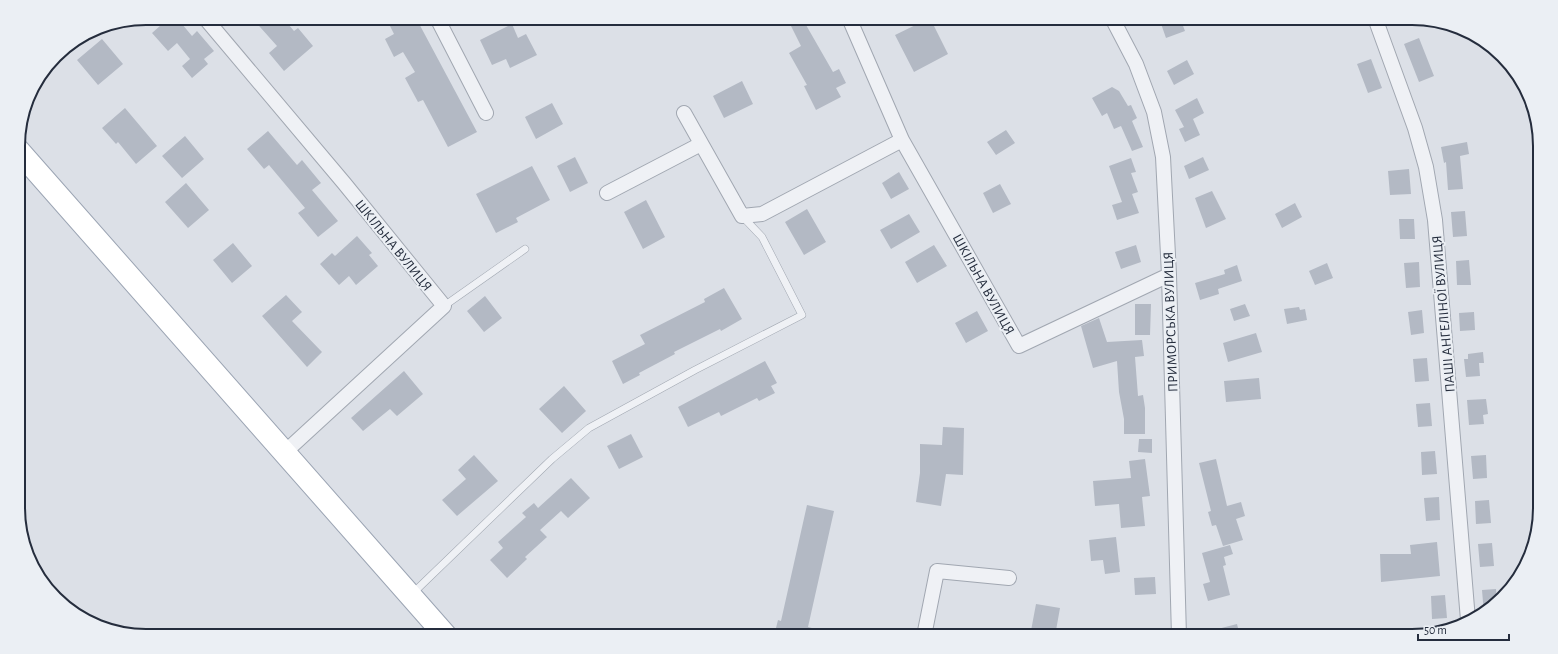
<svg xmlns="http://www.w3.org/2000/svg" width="1558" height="654" font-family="'Alegreya Sans',sans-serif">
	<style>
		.building { fill: #b3b9c4 }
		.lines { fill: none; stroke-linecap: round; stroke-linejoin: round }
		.service-casing { stroke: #a1a7b1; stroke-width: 8 }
		.minor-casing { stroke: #a1a7b1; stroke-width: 16 }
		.primary-casing { stroke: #9ba4b3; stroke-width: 24 }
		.service { stroke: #eff1f5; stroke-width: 7 }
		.minor { stroke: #eff1f5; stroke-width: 14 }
		.primary { stroke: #fff; stroke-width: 22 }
		.labels { text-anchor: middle; stroke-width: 4; stroke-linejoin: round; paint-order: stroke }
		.street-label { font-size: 14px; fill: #252d3d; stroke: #ebeff4 }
		.rim { fill: none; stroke: #252d3d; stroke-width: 2 }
	</style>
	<rect width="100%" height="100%" fill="#dce0e7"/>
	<path class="building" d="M169 18H177L192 36 197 31 214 51 204 59 208 64 192 78 182 66 190 59 177 43 168 51 152 33Z
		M252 18H283L294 31 298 28 313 46 284 71 269 53 277 46Z
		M386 18H416L477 132 448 147 423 100 418 102 405 78 415 72 403 52 394 57 385 39 394 34Z
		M787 18H802L833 72 839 69 846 83 836 88 841 97 816 110 804 86 807 85 789 53 801 46Z
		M930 18 948 54 914 72 895 35Z
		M1159 18H1180L1185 31 1166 38Z
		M512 24 518 38 526 34 537 55 510 68 506 59 492 65 480 40Z
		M1419 38 1434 76 1419 82 1404 44Z
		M102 39 123 64 98 85 77 60Z
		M1371 59 1382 88 1368 93 1357 64Z
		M1187 60 1194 74 1174 85 1167 71Z
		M742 81 753 104 724 118 713 96Z
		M1112 87 1119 91 1128 106 1131 105 1137 118 1132 121 1143 147 1132 151 1121 126 1114 129 1107 113 1102 116 1092 98Z
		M1197 98 1204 113 1193 119 1200 135 1185 142 1179 129 1184 127 1175 110Z
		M552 103 563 124 536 139 525 117Z
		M125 108 157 146 136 164 118 142 116 144 102 128Z
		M1006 130 1015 143 996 155 987 142Z
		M268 131 297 165 302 160 321 183 312 190 338 221 318 237 298 213 305 208 269 165 264 169 247 149Z
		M185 136 204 159 182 178 162 156Z
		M1467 142 1469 154 1460 156 1463 189 1448 190 1446 162 1444 163 1441 147Z
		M575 157 588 183 570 192 557 166Z
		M1203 157 1209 170 1189 179 1184 166Z
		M1131 158 1136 172 1131 173 1138 192 1132 194 1139 213 1117 220 1112 205 1122 202 1109 166Z
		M532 166 550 200 516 218 518 222 496 233 476 194Z
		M1409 169 1411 194 1390 195 1388 171Z
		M899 172 909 189 891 199 882 183Z
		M186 183 209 210 188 228 165 202Z
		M1000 184 1011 204 993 213 983 193Z
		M1212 191 1226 219 1206 228 1195 198Z
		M646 200 665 237 643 249 624 212Z
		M1295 203 1302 217 1282 228 1275 214Z
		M807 209 826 242 804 255 785 222Z
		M1465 211 1467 236 1453 237 1451 212Z
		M909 214 920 232 891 249 880 230Z
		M1399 219H1414L1415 239H1400Z
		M357 236 372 253 369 255 378 266 356 285 349 276 339 285 320 264 332 253 335 256Z
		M233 243 252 266 232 283 213 260Z
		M934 245 947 266 917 283 905 262Z
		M1136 245 1141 262 1121 269 1115 252Z
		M1469 260 1471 285H1457L1456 261Z
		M1419 262 1420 287 1406 288 1404 263Z
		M1327 263 1333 278 1315 285 1309 271Z
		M1237 265 1242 281 1218 289 1219 294 1200 300 1195 283 1225 274 1224 270Z
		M724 288 742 319 721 331 720 329 674 352 675 354 639 373 640 375 623 384 612 361 645 344 640 335 705 302 704 299Z
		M286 295 302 312 292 321 322 352 307 367 262 316Z
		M485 296 502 318 484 332 467 311Z
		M1135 304H1151L1150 335H1135Z
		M1245 304 1250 316 1234 321 1230 309Z
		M1299 307 1300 310 1305 309 1307 320 1287 324 1284 309Z
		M1422 310 1424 333 1411 335 1408 312Z
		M977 311 988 331 966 343 955 323Z
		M1474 312 1475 330 1460 331 1459 313Z
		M1099 318 1107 342 1142 340 1144 356 1135 357 1138 396 1143 395 1145 408V434H1124V419L1119 392 1117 361 1093 368 1081 326Z
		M1256 333 1262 352 1228 362 1223 343Z
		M1483 352 1484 363H1479L1480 376 1466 377 1464 359H1468V354Z
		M1427 358 1429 381 1415 382 1413 359Z
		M765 361 777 383 771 386 775 393 759 401 757 398 721 416 719 412 688 427 678 407Z
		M404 371 423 394 397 416 390 409 363 431 351 418Z
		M1259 378 1261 399 1226 402 1224 381Z
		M564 386 586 411 562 433 539 409Z
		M1486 399 1488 414 1483 415 1484 424 1469 425 1467 400Z
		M1430 403 1432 426 1418 427 1416 404Z
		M943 427 964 428 963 475 946 474 941 506 916 502 920 473V444L942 445Z
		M631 434 643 457 619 469 607 446Z
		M1139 439H1152V453L1138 452Z
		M1435 451 1437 474 1422 475 1421 452Z
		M474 455 498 481 457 516 442 500 466 479 458 470Z
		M1486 455 1487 478 1473 479 1471 456Z
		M1145 459 1150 496 1142 497 1145 526 1121 528 1119 504 1095 506 1093 481 1131 478 1129 461Z
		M1216 459 1227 506 1241 502 1245 516 1236 519 1243 540 1223 546 1216 525 1212 526 1208 512 1211 511 1199 463Z
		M571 478 590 498 568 518 561 511 540 530 547 537 525 557 527 559 507 578 490 560 503 548 498 542 526 517 522 513 534 503 538 508Z
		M1439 497 1440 520 1426 521 1424 498Z
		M1489 500 1491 523 1476 524 1475 501Z
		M807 505 834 511 808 627 827 632V636H774L778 620 781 621Z
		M1116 537 1120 572 1105 574 1103 560 1091 561 1089 540Z
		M1437 542 1440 576 1381 582 1380 554H1411L1410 545Z
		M1492 543 1494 566 1480 567 1478 544Z
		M1230 545 1233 554 1224 557 1226 565 1223 566 1230 595 1208 601 1203 584 1210 582 1202 553Z
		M1155 577 1156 594 1135 595 1134 578Z
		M1496 589 1497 601 1484 614 1482 590Z
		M1445 595 1447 618 1432 619 1431 596Z
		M1036 604 1060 608 1055 636H1030Z
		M1237 624 1240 636H1207L1206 632Z"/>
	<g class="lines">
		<defs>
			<path id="service" d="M444 306 525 249
				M412 594 552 459 589 428 695 370 802 315 762 237 742 216"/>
			<path id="minor" d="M205 18 344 183 444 306 284 453
				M437 18 486 113
				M849 18 902 140 1019 346 1169 275
				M1112 18 1136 64 1154 112 1163 157 1169 275 1179 636
				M1375 18 1415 128 1426 167 1435 220 1468 620
				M684 113 742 216 762 214 902 140
				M607 193 701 144
				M924 636 937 571 1009 578"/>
			<path id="primary" d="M18 150 446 636"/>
		</defs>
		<use href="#service" class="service-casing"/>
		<use href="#minor" class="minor-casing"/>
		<use href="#primary" class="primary-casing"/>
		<use href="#service" class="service"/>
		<use href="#minor" class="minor"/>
		<use href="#primary" class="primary"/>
	</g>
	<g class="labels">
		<g class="street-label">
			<text transform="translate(394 245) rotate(51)" y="5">ШКІЛЬНА ВУЛИЦЯ</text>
			<text transform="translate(984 284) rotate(61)" y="5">ШКІЛЬНА ВУЛИЦЯ</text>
			<text transform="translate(1443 314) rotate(-95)" y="5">ПАШІ АНГЕЛІНОЇ ВУЛИЦЯ</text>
			<text transform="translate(1170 322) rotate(-92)" y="5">ПРИМОРСЬКА ВУЛИЦЯ</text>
		</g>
	</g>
	<path d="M0 0H1558V654H0ZM146 25H1412A121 121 0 0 1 1533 146V508A121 121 0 0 1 1412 629H146A121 121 0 0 1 25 508V146A121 121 0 0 1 146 25Z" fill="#ebeff4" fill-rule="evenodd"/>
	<path class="rim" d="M146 25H1412A121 121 0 0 1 1533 146V508A121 121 0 0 1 1412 629H146A121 121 0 0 1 25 508V146A121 121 0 0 1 146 25Z"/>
	<path d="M1418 634v6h91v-6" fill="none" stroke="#252d3d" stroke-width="2"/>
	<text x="1424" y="634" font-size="12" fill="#252d3d" stroke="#ebeff4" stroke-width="3" paint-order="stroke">50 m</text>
</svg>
